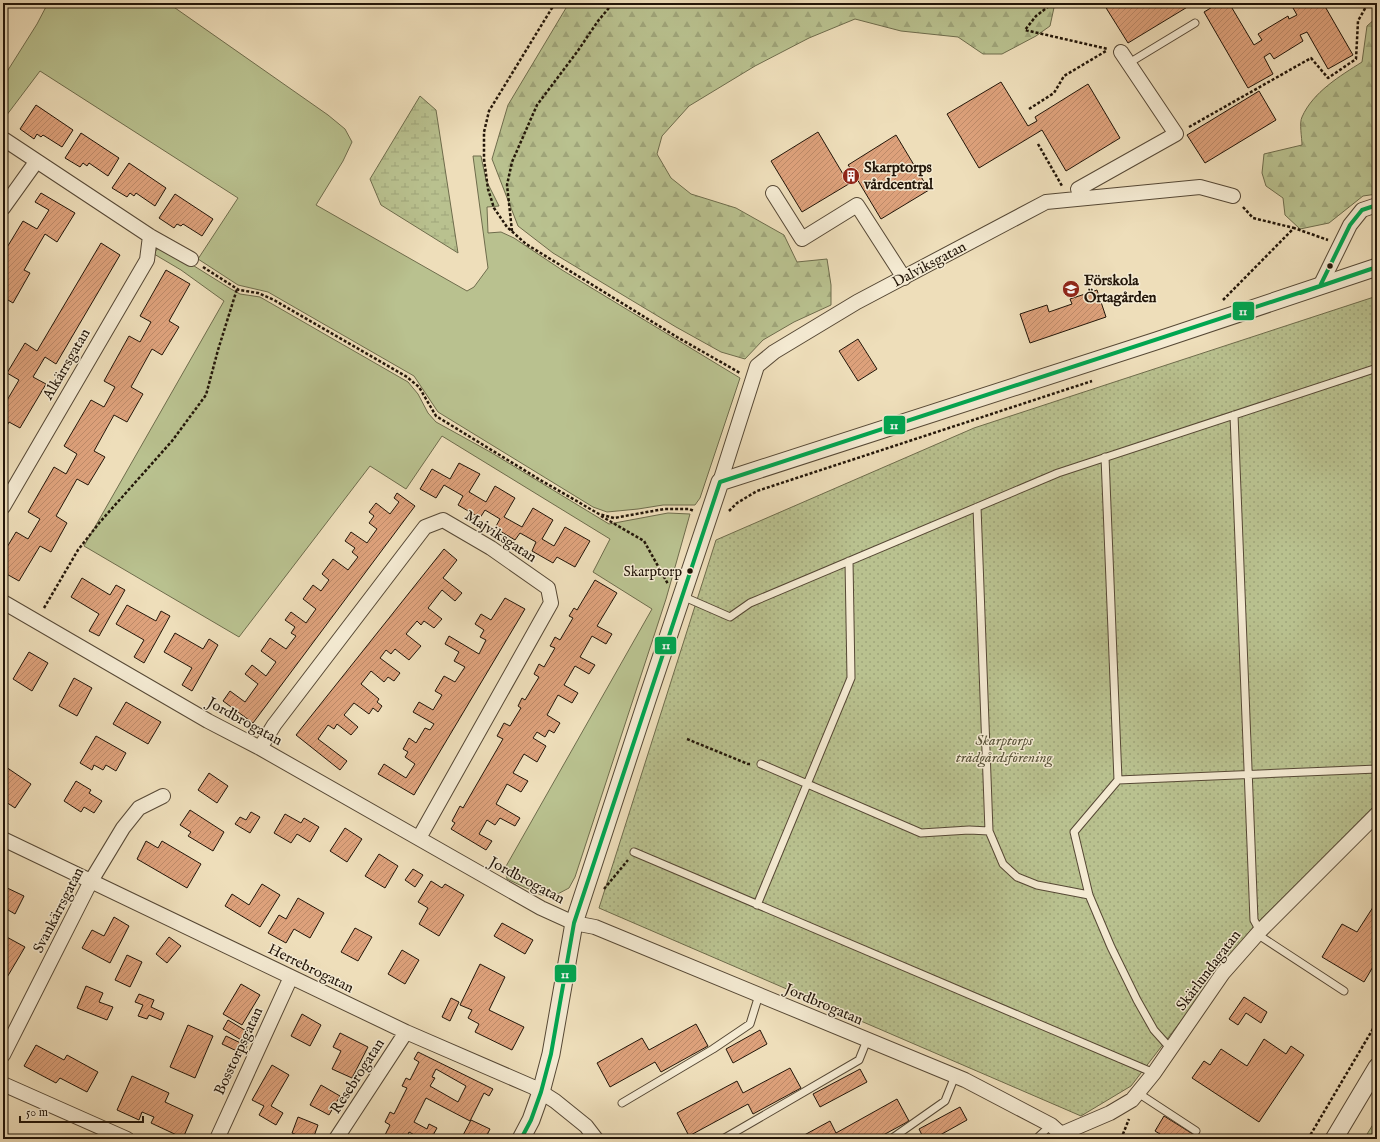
<svg xmlns="http://www.w3.org/2000/svg" width="1380" height="1142" font-family="'IM FELL English',serif">
	<style>
		.green { fill: #b9c18f; stroke: #6e6c4c }
		.forest { fill: url(#forest-firs); stroke: #6e6c4c }
		.wetland { fill: url(#wetland-marsh); stroke: #6e6c4c }
		.garden { fill: url(#garden-dots); stroke: #6e6c4c }
		.building { fill: url(#building-hatch); stroke: #231609; fill-rule: evenodd }
		.lines { fill: none; stroke-linecap: round; stroke-linejoin: round }
		.service-casing { stroke: #564835; stroke-width: 9 }
		.minor-casing { stroke: #564835; stroke-width: 16 }
		.tertiary-casing { stroke: #564835; stroke-width: 19 }
		.path { stroke: #231609; stroke-width: 2.5; stroke-dasharray: 3 2; stroke-linecap: butt }
		.service { stroke: #f4ead2; stroke-width: 7 }
		.minor { stroke: #f4ead2; stroke-width: 14 }
		.tertiary { stroke: #f4ead2; stroke-width: 17 }
		.bus-1-casing { stroke: #f4ead2; stroke-width: 7 }
		.bus-1 { stroke: #00a651; stroke-width: 4 }
		.bus-dot { fill: #231609; stroke: #f4ead2; stroke-width: 1.5 }
		.labels { text-anchor: middle; stroke-width: 3; stroke-linejoin: round; paint-order: stroke }
		.bus-label { font-size: 14px; fill: #231609; stroke: #f4ead2; text-anchor: end }
		.poi-label { font-size: 15px; font-weight: bold; fill: #231609; stroke: #f4ead2; text-anchor: start }
		.street-label { font-size: 15px; fill: #231609; stroke: #f4ead2 }
		.park-label { font-size: 15px; font-style: italic; fill: #585238; stroke: #f4ead2 }
		.line-badge { stroke: #f4ead2; stroke-width: 1.5 }
		.badge-label { font-size: 11px; text-anchor: middle; font-weight: bold; fill: #fff }
	</style>
	<defs>
		<pattern id="forest-firs" width="22" height="20" patternUnits="userSpaceOnUse"><rect width="22" height="20" fill="#b9c18f"/><path d="M5 1l3.5 6h-7zM16 11l3.5 6h-7z" fill="#9fa57a"/></pattern>
		<pattern id="wetland-marsh" width="20" height="14" patternUnits="userSpaceOnUse"><rect width="20" height="14" fill="#b9c18f"/><path d="M1 5h8M5 5V1M11 12h8M15 12V8" fill="none" stroke="#9fa57a"/></pattern>
		<pattern id="garden-dots" width="8" height="8" patternUnits="userSpaceOnUse"><rect width="8" height="8" fill="#b9c18f"/><path d="M2 2h.1M6 6h.1" fill="none" stroke="#9fa57a" stroke-width="1.8" stroke-linecap="round"/></pattern>
		<pattern id="building-hatch" width="6" height="6" patternUnits="userSpaceOnUse"><rect width="6" height="6" fill="#dda17b"/><path d="M-1 1l2-2M0 6l6-6M5 7l2-2" fill="none" stroke="#bd8a69"/></pattern>
	</defs>
	<rect width="100%" height="100%" fill="#eedeba"/>
	<filter id="stains"><feTurbulence type="fractalNoise" baseFrequency=".005" numOctaves="4"/><feColorMatrix values="0 0 0 0 .2 0 0 0 0 .09 0 0 0 0 .02 0 0 0 .5 -.17"/></filter>
	<radialGradient id="worn" r=".72"><stop offset=".6" stop-color="#630" stop-opacity="0"/><stop offset="1" stop-color="#630" stop-opacity=".3"/></radialGradient>
	<path class="green" d="M48 3H168L328 115 345 129 352 142 343 161 316 205 467 291 474 287 488 268 473 156H481L486 180 499 206 487 207 488 233 501 232 514 238 562 270 740 378 700 498 695 505H663L638 509 607 512 593 507 438 412 414 376 268 292 238 285 198 259 238 198 40 71 3 120V78L37 24Z
		M162 246 231 289 240 294 260 297 408 382 418 394 428 413 436 422 492 453 609 524 668 513 690 514 666 599 575 877 569 888 552 897 541 895 507 879 505 868 652 609 593 572 610 539 442 436 406 489 370 466 239 637 84 546 224 301 181 270 154 254 157 249Z
		M1377 1118V1139H1364Z"/>
	<path class="forest" d="M569 3H1055L1050 26 1036 36 1002 54H983L958 37 901 31 855 19 809 38 755 66 689 106 662 136 657 154 671 178 691 194 736 208 784 235 797 262 827 259 831 285V305L794 322 763 340 745 359 721 352 676 327 553 253 518 226 492 159 508 105Z
		M1377 17V194L1363 196 1329 223 1300 229 1285 215 1283 198 1266 186 1262 173 1264 154 1302 145C1302 138 1299 123 1302 117 1313 92 1340 76 1362 62L1367 26Z"/>
	<path class="wetland" d="M420 96 436 110 458 253 381 205 370 179Z"/>
	<path class="garden" d="M1377 296V805L1254 926 1131 1086 1081 1116 599 908 716 540 974 428Z"/>
	<path class="building" d="M1103 3H1134L1137 7 1143 3H1194L1128 43Z
		M1219 3H1229L1254 45 1262 40 1258 34 1288 16 1289 19 1297 15 1293 8 1302 3H1323L1353 55 1328 69 1307 32 1300 35 1303 41 1274 59 1270 53 1264 57 1273 74 1248 88 1204 12Z
		M1001 82 1028 126 1037 121 1035 117 1088 84 1120 138 1066 171 1042 130 979 168 947 114Z
		M1259 91 1276 120 1205 163 1187 135Z
		M36 105 73 130 62 147 43 135 41 137 37 134 34 139 20 129Z
		M818 132 843 174 851 169 848 165 896 135 929 190 881 219 857 179 802 212 771 161Z
		M81 133 119 158 108 176 89 163 87 166 83 163 80 167 65 158Z
		M129 163 166 188 155 206 136 193 134 196 130 193 127 197 112 188Z
		M41 193 75 213 57 242 45 234 24 270 30 273 13 303 3 297V254L23 221 37 229 49 210 35 202Z
		M175 194 213 219 202 236 183 224 181 226 177 224 174 228 159 218Z
		M101 243 120 255 56 364 45 357 33 377 46 384 20 428 9 422 3 433V407L19 380 7 373 25 343 37 351Z
		M166 270 190 284 169 321 179 327 162 355 152 349 131 387 143 394 127 422 114 415 94 451 105 457 88 485 77 479 56 516 67 523 51 552 40 546 19 581 3 572V554L16 532 28 539 40 519 28 512 54 467 66 474 77 454 64 446 91 400 104 407 115 387 104 381 129 336 140 342 151 322 140 316Z
		M1097 290 1106 317 1030 343 1020 314 1047 305 1049 312 1072 304 1070 299Z
		M858 339 877 369 858 381 839 351Z
		M459 463 480 474 469 492 486 502 495 486 515 498 504 517 522 527 533 508 553 520 542 539 554 546 565 527 590 541 575 567 557 557 553 563 532 551 536 542 520 533 515 540 495 528 500 519 485 510 480 518 458 505 463 496 444 485 436 498 420 489 432 469 450 479Z
		M397 493 415 506 253 723 223 701 230 691 245 702 258 684 245 674 252 665 266 676 276 662 261 651 270 638 286 649 296 636 291 633 295 627 285 620 291 612 306 623 316 609 303 599 313 585 321 591 329 580 322 574 333 559 348 570 358 557 352 552 355 548 345 541 351 532 367 543 377 529 369 523 374 516 369 512 376 503 390 514 399 502 394 498Z
		M444 549 457 560 443 578 462 593 455 601 442 590 428 608 442 619 434 628 424 621 421 625 417 621 406 634 421 646 409 660 395 649 391 654 386 650 380 658 400 673 394 681 388 677 384 682 371 671 361 684 379 699 377 702 382 706 378 712 373 708 369 714 354 703 344 715 358 727 351 735 337 724 334 729 328 725 318 739 347 761 340 770 296 735Z
		M82 578 110 595 116 585 125 590 99 636 89 631 99 614 71 597Z
		M595 580 617 593 597 626 612 634 606 644 592 636 580 657 595 665 589 674 575 666 564 685 578 693 572 703 558 695 547 715 560 723 554 733 549 730 545 737 537 732 533 738 546 746 537 762 524 754 513 773 528 781 521 792 507 784 496 804 520 818 515 826 500 818 495 825 487 820 479 834 492 841 486 850 451 829 455 823 452 821 460 806 463 808 503 739 497 736 504 723 510 726 521 708 518 706 522 698 525 700 539 677 534 674 539 664 544 667 555 648 550 646 555 637 560 640 573 618 569 616 574 608 577 610Z
		M505 598 525 609 414 795 378 774 384 764 406 778 415 764 405 757 408 752 403 749 409 738 416 743 425 728 430 730 434 724 413 712 419 702 433 710 442 695 435 691 444 676 455 682 465 667 454 661 459 652 445 644 449 636 479 654 486 640 480 637 484 630 475 624 481 614 491 620Z
		M127 605 156 621 161 611 170 616 144 663 134 657 144 640 116 624Z
		M175 633 203 649 209 639 218 645 192 691 182 685 192 668 164 652Z
		M29 652 48 663 32 691 13 679Z
		M74 678 92 688 77 716 59 706Z
		M126 702 161 722 148 744 113 724Z
		M96 736 126 753 116 771 106 765 103 770 94 765 92 770 80 763Z
		M3 765 31 784 15 808 3 800Z
		M209 773 228 786 217 803 198 790Z
		M76 781 91 790 89 793 102 801 94 813 84 807 81 812 64 801Z
		M190 810 224 832 213 851 188 836 191 832 180 825Z
		M251 812 260 817 250 833 235 824 240 817 246 820Z
		M285 814 301 823 304 818 319 827 310 842 297 834 291 843 274 833Z
		M345 828 362 839 347 862 330 851Z
		M146 841 158 848 162 841 201 864 187 888 137 859Z
		M379 854 398 866 385 888 365 876Z
		M413 869 423 875 415 887 405 880Z
		M431 881 442 888 445 884 464 895 439 936 419 924 428 908 418 902Z
		M262 884 280 895 260 927 225 906 232 894 249 905Z
		M3 886 24 896 15 914 3 907Z
		M298 898 324 913 310 938 294 929 286 943 268 933 279 915 286 919Z
		M1377 901V960L1364 982 1322 957 1342 924 1357 932Z
		M114 917 129 926 110 963 82 948 92 930 104 936Z
		M502 923 533 940 525 954 494 936Z
		M355 928 372 937 358 961 341 952Z
		M3 935 25 947 6 979 3 977Z
		M169 937 181 946 167 963 156 954Z
		M402 950 419 960 405 984 388 974Z
		M127 955 142 962 130 987 115 980Z
		M480 964 505 977 489 1010 524 1027 512 1050 475 1032 479 1024 468 1018 472 1010 460 1005Z
		M241 984 260 995 242 1025 223 1014Z
		M86 986 103 993 99 1002 113 1007 107 1020 77 1008Z
		M139 994 154 1000 151 1007 164 1013 161 1020 149 1015 147 1019 138 1016 143 1005 135 1002Z
		M1244 997 1267 1012 1261 1023 1246 1013 1238 1025 1229 1019Z
		M451 998 459 1002 450 1021 442 1017Z
		M302 1014 321 1025 310 1046 291 1036Z
		M228 1020 253 1035 248 1044 223 1029Z
		M696 1024 708 1046 661 1072 655 1062 610 1087 597 1063 642 1038 649 1050Z
		M188 1025 213 1036 195 1078 170 1067Z
		M760 1030 767 1044 733 1063 726 1049Z
		M340 1033 368 1047 352 1078 332 1069 341 1051 333 1047Z
		M226 1036 247 1046 243 1054 222 1044Z
		M1264 1039 1286 1054 1291 1046 1304 1055 1259 1122 1192 1078 1204 1061 1210 1065 1221 1049 1247 1066Z
		M36 1045 64 1060 67 1055 98 1072 87 1092 60 1078 56 1083 24 1066Z
		M418 1052 493 1089 489 1096 484 1093 470 1121 426 1098 414 1122 427 1129 429 1124 437 1128 431 1139H422L409 1132 406 1139H383L390 1125 385 1122 390 1112 394 1114 407 1088 402 1086 406 1078 410 1080 419 1062 414 1059ZM436 1069 466 1086 458 1102 430 1086 435 1078 432 1077Z
		M272 1065 289 1075 271 1106 283 1113 276 1125 259 1115 264 1106 252 1100Z
		M790 1068 801 1088 753 1114 748 1104 689 1136 677 1113 737 1081 743 1093Z
		M860 1069 867 1082 820 1107 813 1094Z
		M132 1076 169 1093 165 1102 193 1115 183 1138 151 1123 154 1117 142 1112 139 1120 117 1110Z
		M321 1085 340 1096 329 1115 310 1105Z
		M897 1099 909 1121 876 1139H797L830 1121 836 1133Z
		M960 1107 967 1120 933 1139H924L919 1129Z
		M1164 1116 1196 1136 1194 1139H1168L1155 1131Z
		M298 1117 318 1125 313 1139H306L292 1133Z
		M471 1120 490 1129 485 1139H461Z"/>
	<g class="lines">
		<defs>
			<path id="service" d="M1129 63 1195 23
				M1234 415 1254 920 1260 931
				M1105 457 1118 780 1377 769
				M977 507 989 831
				M682 596 730 617 750 603 1058 473 1377 368
				M761 764 921 833 969 830 989 831 1003 864 1017 877 1037 885 1089 895
				M1118 780 1074 832 1089 895 1111 947 1137 1000 1154 1030 1171 1049
				M634 852 1154 1073
				M757 905 851 678 849 561
				M1257 934 1344 991
				M1138 1093 1196 1131
				M622 1103 713 1049 750 1024 759 995
				M723 1139 859 1060 867 1040
				M891 1139 945 1101 955 1076
				M1036 1139 1051 1125"/>
			<path id="minor" d="M5 140 150 236 191 259
				M773 193 802 239 857 205 904 278
				M1084 198 1078 189 1176 134 1121 52
				M3 208 36 162
				M1320 286 1350 225 1362 210 1377 205
				M720 482 757 366 774 352 857 302 1046 202 1200 187 1233 196
				M3 507 147 260 150 236
				M3 602 208 721 260 748 541 908 574 923 595 927 965 1080 1051 1125 1061 1134 1110 1113 1132 1100 1154 1073 1223 973 1260 931 1377 814
				M260 748 274 725 425 527 443 520 491 548 548 588 551 603 419 838
				M3 839 406 1032 533 1087 555 1101 586 1126 596 1139
				M3 1055 91 881 123 828 139 808 163 796
				M3 1084 127 1139
				M217 1139 291 977
				M336 1139 406 1032"/>
			<path id="tertiary" d="M521 1139 531 1120 541 1092 551 1054 574 923 647 700 720 482 1156 341 1377 267
				M1334 1139 1377 1067"/>
		</defs>
		<use href="#service" class="service-casing"/>
		<use href="#minor" class="minor-casing"/>
		<use href="#tertiary" class="tertiary-casing"/>
		<path class="path" d="M555 3 489 111 484 132V159L488 189 494 208 507 227 526 244 677 337 740 373
			M1053 3 1036 16 1025 30 1108 49
			M1281 3 1282 5
			M1029 109 1054 93 1064 76 1106 51
			M1189 127 1311 58 1328 78 1356 59 1358 21 1368 3
			M1038 144 1062 186
			M1243 207 1253 218 1294 228
			M512 231 507 185 512 162 537 105 577 52 598 21 613 3
			M203 267 239 290 258 293 274 300 407 377 419 387 436 416 542 481 599 514 614 518 664 509H689L694 511
			M1223 300 1294 228 1328 240
			M729 511 737 503 757 491 1092 381
			M601 516 644 541 668 584
			M44 608 78 550 100 522 172 441 206 395 218 350 237 289
			M687 739 748 764H751
			M604 889 628 860
			M1121 1139 1129 1119
			M1308 1139 1377 1022"/>
		<use href="#service" class="service"/>
		<use href="#minor" class="minor"/>
		<use href="#tertiary" class="tertiary"/>
		<defs>
			<path id="bus-1" d="M1300 293 1377 267
				M720 482 1320 286 1350 225 1362 210 1377 205
				M521 1139 531 1120 541 1092 551 1054 574 923 720 482"/>
		</defs>
		<use href="#bus-1" class="bus-1-casing"/>
		<use href="#bus-1" class="bus-1"/>
	</g>
	<defs>
		<symbol id="building-disc" viewBox="-11 -11 22 22"><circle r="9.5" fill="#8f2418" stroke="#f4ead2"/><path d="M-4-6H4V6H1V3H-1V6H-4ZM-2.5-4.3h1.7v1.8h-1.7ZM.8-4.3h1.7v1.8H.8ZM-2.5-1h1.7V.8h-1.7ZM.8-1h1.7V.8H.8Z" fill="#fff"/></symbol>
		<symbol id="school-disc" viewBox="-11 -11 22 22"><circle r="9.5" fill="#8f2418" stroke="#f4ead2"/><path d="M0-5L7-2L0 1L-7-2ZM-4 1L0 2.5L4 1V4Q0 6-4 4Z" fill="#fff"/></symbol>
	</defs>
	<g fill-rule="evenodd">
		<use href="#building-disc" x="841" y="166" width="20" height="20"/>
		<use href="#school-disc" x="1061" y="279" width="20" height="20"/>
	</g>
	<g class="bus-dot">
		<circle cx="1330" cy="266" r="3.5"/>
		<circle cx="690" cy="571" r="3.5"/>
	</g>
	<g class="labels">
		<g class="bus-label">
			<text x="682" y="576">Skarptorp</text>
		</g>
		<g class="poi-label">
			<text x="864" y="172">Skarptorps<tspan x="864" dy="17">vårdcentral</tspan></text>
			<text x="1084" y="285">Förskola<tspan x="1084" dy="17">Örtagården</tspan></text>
		</g>
		<g class="street-label">
			<text transform="translate(929 264) rotate(-28)" y="5">Dalviksgatan</text>
			<text transform="translate(66 364) rotate(-60)" y="5">Alkärrsgatan</text>
			<text transform="translate(501 536) rotate(33)" y="5">Majviksgatan</text>
			<text transform="translate(245 721) rotate(29)" y="5">Jordbrogatan</text>
			<text transform="translate(527 880) rotate(28)" y="5">Jordbrogatan</text>
			<text transform="translate(58 910) rotate(-63)" y="5">Svankärrsgatan</text>
			<text transform="translate(311 968) rotate(26)" y="5">Herrebrogatan</text>
			<text transform="translate(1208 970) rotate(-53)" y="5">Skärlundagatan</text>
			<text transform="translate(824 1004) rotate(23)" y="5">Jordbrogatan</text>
			<text transform="translate(238 1051) rotate(-65)" y="5">Bosstorpsgatan</text>
			<text transform="translate(357 1076) rotate(-57)" y="5">Resebrogatan</text>
		</g>
		<g class="park-label">
			<text x="1004" y="745">Skarptorps<tspan x="1004" dy="17">trädgårdsförening</tspan></text>
		</g>
	</g>
	<g class="line-badge">
		<rect x="1232" y="301" width="23" height="20" rx="4" fill="#00a651"/>
		<rect x="883" y="415" width="23" height="20" rx="4" fill="#00a651"/>
		<rect x="654" y="636" width="23" height="19" rx="4" fill="#00a651"/>
		<rect x="554" y="964" width="23" height="19" rx="4" fill="#00a651"/>
	</g>
	<g class="badge-label">
		<text x="1243" y="315">11</text>
		<text x="894" y="429">11</text>
		<text x="666" y="649">11</text>
		<text x="565" y="978">11</text>
	</g>
	<rect width="1380" height="1142" fill="none" stroke="#eedeba" stroke-width="16"/>
	<rect x="4" y="4" width="1372" height="1134" fill="none" stroke="#231609" stroke-width="2"/>
	<rect x="8" y="8" width="1364" height="1126" fill="none" stroke="#231609"/>
	<path d="M20 1116v6h123v-6" fill="none" stroke="#231609" stroke-width="2"/>
	<text x="26" y="1116" font-size="12" fill="#231609" stroke="#f4ead2" stroke-width="3" paint-order="stroke">50 m</text>
	<rect width="100%" height="100%" filter="url(#stains)"/>
	<rect width="100%" height="100%" fill="url(#worn)"/>
</svg>
